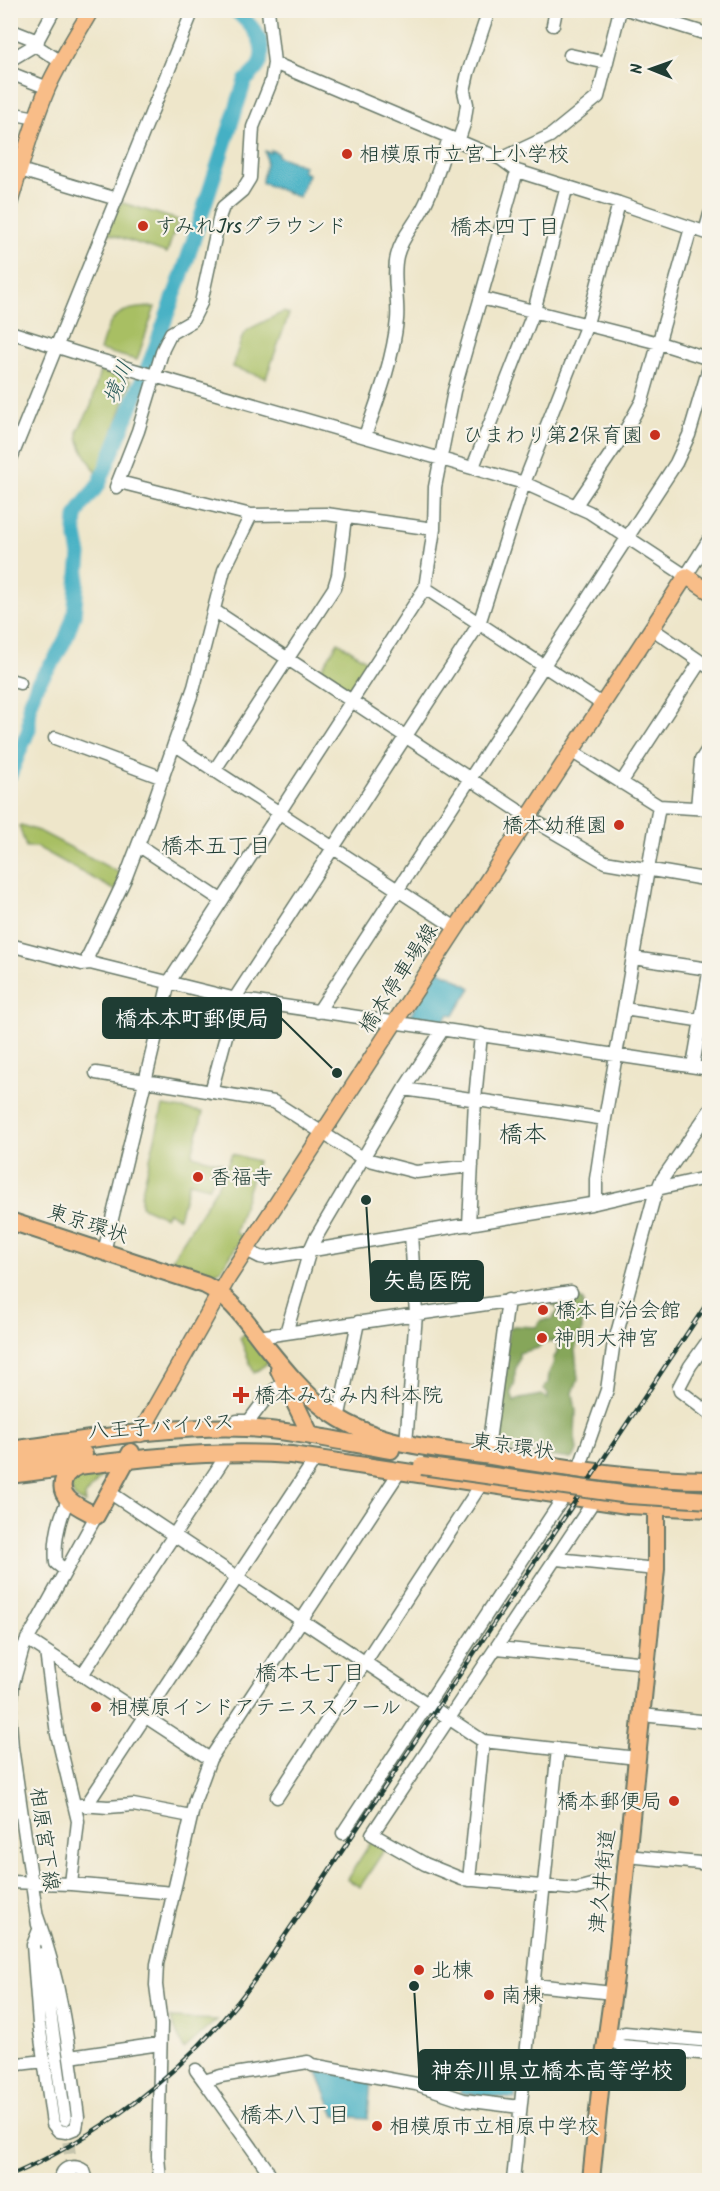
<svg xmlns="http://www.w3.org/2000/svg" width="720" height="2191" font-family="Kalam,'Klee One',sans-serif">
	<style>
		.green { fill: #a8bf64; stroke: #647e4c; stroke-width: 1.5 }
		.forest { fill: #86a65a; stroke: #527247; stroke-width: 1.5; fill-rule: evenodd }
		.water { fill: #45b0c4; stroke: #32767c; stroke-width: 1.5 }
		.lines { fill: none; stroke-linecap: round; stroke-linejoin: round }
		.river { stroke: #45b0c4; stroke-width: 15 }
		.minor-tunnel { stroke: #c5c4ac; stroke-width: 12; stroke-dasharray: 12 6; stroke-linecap: butt }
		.minor-casing { stroke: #677868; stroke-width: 15 }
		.major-casing { stroke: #677868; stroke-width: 18 }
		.highway-casing { stroke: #677868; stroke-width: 20 }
		.minor { stroke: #fff; stroke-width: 12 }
		.major { stroke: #f8bd88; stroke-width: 15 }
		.highway { stroke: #f8bd88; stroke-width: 16 }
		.rail-casing { stroke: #1f3d34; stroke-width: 4.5 }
		.rail { stroke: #f7f3e8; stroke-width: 2; stroke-dasharray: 7; stroke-linecap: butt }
		.highway-bridge-casing { stroke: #677868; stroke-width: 20; stroke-linecap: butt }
		.highway-bridge { stroke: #f8bd88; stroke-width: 16 }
		.poi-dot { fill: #c8321e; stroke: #f7f3e8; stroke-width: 2 }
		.labels { text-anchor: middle; stroke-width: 4.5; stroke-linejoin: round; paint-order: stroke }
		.poi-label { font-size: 21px; fill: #1f3d34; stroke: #f7f3e8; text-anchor: start }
		.street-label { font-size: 21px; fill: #1f3d34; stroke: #f7f3e8 }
		.neighbourhood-label { font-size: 22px; fill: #1f3d34; stroke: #f7f3e8 }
		.water-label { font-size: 22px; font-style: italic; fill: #285a58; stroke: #f7f3e8 }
		.quarter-label { font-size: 24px; fill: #1f3d34; stroke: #f7f3e8 }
		.leader { fill: none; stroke: #1f3d34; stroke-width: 2 }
		.callout-dot { fill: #1f3d34; stroke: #f7f3e8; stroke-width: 2 }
		.callout { fill: #1f3d34; stroke: #1f3d34; stroke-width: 2 }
		.callout-label { font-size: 22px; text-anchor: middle; font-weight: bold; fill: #fff }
	</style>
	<rect width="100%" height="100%" fill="#f7f3e8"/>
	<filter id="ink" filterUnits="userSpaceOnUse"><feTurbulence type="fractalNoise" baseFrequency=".0167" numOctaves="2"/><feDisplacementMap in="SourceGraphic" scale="12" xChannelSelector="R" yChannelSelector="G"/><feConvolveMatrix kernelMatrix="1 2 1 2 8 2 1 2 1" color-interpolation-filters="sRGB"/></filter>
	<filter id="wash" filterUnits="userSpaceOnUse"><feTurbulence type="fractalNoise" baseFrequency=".008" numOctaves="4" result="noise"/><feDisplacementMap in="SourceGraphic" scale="24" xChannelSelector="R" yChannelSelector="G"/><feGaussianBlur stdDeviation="1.35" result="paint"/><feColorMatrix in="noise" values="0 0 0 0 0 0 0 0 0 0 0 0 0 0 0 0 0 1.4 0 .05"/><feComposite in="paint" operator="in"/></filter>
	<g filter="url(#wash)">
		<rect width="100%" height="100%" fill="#eee6ca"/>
		<path class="green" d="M123 203 178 220 167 253 107 233 118 205Z
			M155 307 137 360 100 350C110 314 118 308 155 307Z
			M283 312 289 314 266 378 232 367 243 335 249 329Z
			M100 371 131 381 98 475 82 449 78 438V430L91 406Z
			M338 642 367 661 347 693 318 674Z
			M21 825 41 832 122 874 116 891 37 847H26L19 826Z
			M163 1106 203 1112 192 1155 222 1163 209 1187 189 1182 179 1218 168 1212 165 1217 141 1206V1195Z
			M232 1154 257 1161 235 1233 243 1236 221 1270C208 1278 199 1273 188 1266L181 1267 168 1265 216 1189Z
			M248 1331 269 1362 254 1373 240 1338Z
			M108 1468 85 1496V1504L74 1497 69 1482 76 1473Z
			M373 1839 387 1846 360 1887 347 1879Z
			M170 2018 217 2020 184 2049Z"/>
		<path class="forest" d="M565 1297 578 1298 583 1301 582 1331 575 1350 578 1379 573 1393 576 1411 575 1437 577 1450 574 1457 571 1459 492 1449 509 1328 514 1326 536 1327 541 1320 552 1319 559 1310 552 1303 553 1299ZM554 1341 557 1344V1353L553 1359 554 1362 549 1373 548 1384 545 1385 544 1389 548 1394V1399L542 1395 520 1399 514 1402 511 1392C517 1381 514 1383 515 1373 515 1366 520 1362 519 1353L538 1348 543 1342Z"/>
		<path class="water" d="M271 150 278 153V156L304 166 302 171 308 174 299 197 262 183C261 173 269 168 265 151L270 153Z
			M439 970 447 975 448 974 471 988 454 1015 449 1014 442 1024 412 1019 410 1015Z
			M463 2067 518 2074 515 2099 460 2093Z
			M320 2070 371 2081 368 2118 335 2116 317 2073Z"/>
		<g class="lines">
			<path class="river" d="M10 775 29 729V706L37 684 55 659 66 638 74 615 80 555 75 529 76 517 81 507 99 484 151 359 185 266 245 81C250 76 258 69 260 63 268 39 250 25 235 10"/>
		</g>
	</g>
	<g filter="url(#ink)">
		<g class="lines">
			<path class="minor-tunnel" d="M66 2124 73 2178"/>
			<defs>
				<path id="minor" d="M630 10 710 35
					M553 25 556 10
					M10 30 38 41
					M35 45 61 62
					M570 55 607 63
					M10 60 35 45 54 10
					M274 63 501 159 517 171 619 203 710 234
					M10 73 48 88
					M10 113 36 118
					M458 142 464 124 467 104 464 91 468 73 489 10
					M501 159 550 136 598 97 620 10
					M20 170 117 199
					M705 232 710 214
					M481 298 659 343 710 359
					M10 332 96 359 524 483 589 512 686 576 710 538
					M365 436C378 399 393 360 397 320 399 299 392 277 397 256 401 238 415 224 423 208 435 186 441 162 449 138
					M10 461 193 10
					M473 467 534 311 567 186
					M119 482 251 515 326 514 434 529
					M116 487 138 431 163 349 171 333 192 321 201 303 220 215 223 207 242 191 250 178 253 127 271 82 274 63 268 10
					M576 505 620 440 642 401 691 228
					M425 588 602 704
					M215 611 528 817 605 862 710 880
					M651 628 710 668
					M10 680 20 683
					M55 738 163 778
					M174 744 456 928
					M571 751 659 806 710 809
					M214 771 334 588 338 575 345 517
					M621 783 700 662
					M697 808 701 760 710 746
					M138 845 221 900
					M10 945 82 964 90 963 236 999 710 1069
					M633 958 709 969
					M90 963 88 956 125 879 148 819 194 687 224 570 251 515
					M624 1009 710 1022
					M318 1012 676 463 689 435 710 364
					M693 1066 710 967
					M96 1073 274 1102 362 1158 416 1172 472 1166
					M404 1089 605 1119
					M211 1092 237 995 479 624 524 483 587 324 619 203
					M596 1203V1179L605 1119 659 806
					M469 1225 475 1100 481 1034
					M246 1250 260 1257 265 1258 591 1204 710 1177
					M104 1252 169 982 425 588 434 529 435 487 454 391 517 171
					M286 1333 310 1250 315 1239 404 1089 443 1029
					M258 1337 571 1292
					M710 1338 690 1366 679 1387 680 1391 710 1414
					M337 1418 340 1410 358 1322
					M237 1421H249L270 1393 284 1383
					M406 1444 416 1314 411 1234
					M487 1456 508 1300
					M579 1469 607 1390 613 1348 653 1201 661 1181 710 1110
					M109 1492 483 1741 637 1758
					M593 1500 591 1505 372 1834 425 1864 462 1879 576 1889 595 1884
					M557 1559 656 1569
					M65 1570 56 1563C54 1541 59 1519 68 1500
					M27 1639 210 1759
					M497 1648 647 1663
					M46 1652 57 1734 78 1821 71 1884
					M82 1675 222 1462 226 1452
					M642 1715 710 1722
					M10 1717 13 1683 23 1648 96 1516
					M10 1721 12 1747 38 1925
					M277 1797 482 1483
					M81 1805 108 1807 133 1805 191 1816
					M86 1806 312 1464 314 1458
					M343 1833 565 1495
					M627 1856 710 1864
					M469 1880 483 1741
					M10 1882 71 1884 173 1893
					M37 1916C61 1981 69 2049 78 2117L76 2128 66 2132 59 2131 53 2124 39 2024 33 1945 39 1930
					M42 1954 65 2119
					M534 1985 613 1993
					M606 2038 622 2046 710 2054
					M606 2038 625 2033 710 2041
					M70 2057 160 2044
					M10 2065 44 2061
					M196 2070 204 2081
					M73 2179V2180
					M61 2180C60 2167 75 2164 84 2171L87 2180
					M160 2180 158 2156 161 2024 156 1985 157 1964 195 1800 210 1759 400 1471
					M272 2180 266 2168 204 2081 221 2076 308 2062 312 2065 416 2084 464 2100 520 2107
					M513 2180 558 1749"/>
				<path id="major" d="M10 202C22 163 32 124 48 87 60 61 76 36 91 10
					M140 1434 228 1278 686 576 710 592"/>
				<path id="highway" d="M10 1221 205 1285C234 1299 248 1325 268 1349 285 1370 303 1392 324 1408 374 1447 437 1448 497 1457 567 1468 638 1480 710 1480
					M279 1370 311 1436
					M10 1450C88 1440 168 1425 246 1428 295 1431 343 1442 391 1450
					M24 1462 84 1454
					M79 1466C72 1469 67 1472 64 1479 56 1499 82 1508 96 1516L131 1452
					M10 1475C104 1463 196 1448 291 1455L627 1505 710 1509
					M591 2180 602 2071 615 1977 656 1569V1482"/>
			</defs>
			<use href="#minor" class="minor-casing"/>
			<use href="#major" class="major-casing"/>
			<use href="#highway" class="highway-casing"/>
			<use href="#minor" class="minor"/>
			<use href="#major" class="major"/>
			<use href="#highway" class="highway"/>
			<defs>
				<path id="rail" d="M10 2176C98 2137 177 2077 238 2002 262 1972 282 1939 304 1908L710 1299"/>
			</defs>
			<use href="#rail" class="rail-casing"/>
			<use href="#rail" class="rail"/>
			<defs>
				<path id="highway-bridge" d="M422 1466 629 1495 710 1500"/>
			</defs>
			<use href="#highway-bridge" class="highway-bridge-casing"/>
			<use href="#highway-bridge" class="highway-bridge"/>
		</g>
	</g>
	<g class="poi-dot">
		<circle cx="347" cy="154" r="6"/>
		<circle cx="143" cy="226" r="6"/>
		<circle cx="655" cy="435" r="6"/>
		<circle cx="619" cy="825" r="6"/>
		<circle cx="198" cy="1177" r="6"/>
		<circle cx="543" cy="1310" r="6"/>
		<circle cx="542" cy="1338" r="6"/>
		<path d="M238 1386h6v6h6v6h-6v6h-6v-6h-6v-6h6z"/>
		<circle cx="96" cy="1707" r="6"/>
		<circle cx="674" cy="1801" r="6"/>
		<circle cx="419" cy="1970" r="6"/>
		<circle cx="489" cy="1995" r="6"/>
		<circle cx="377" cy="2126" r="6"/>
	</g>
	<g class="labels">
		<g class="poi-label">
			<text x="359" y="161">相模原市立宮上小学校</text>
			<text x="155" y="233">すみれJrsグラウンド</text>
			<text x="643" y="442" text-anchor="end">ひまわり第2保育園</text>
			<text x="607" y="832" text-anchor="end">橋本幼稚園</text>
			<text x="210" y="1184">香福寺</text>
			<text x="555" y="1317">橋本自治会館</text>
			<text x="554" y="1345">神明大神宮</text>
			<text x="254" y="1402">橋本みなみ内科本院</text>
			<text x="108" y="1714">相模原インドアテニススクール</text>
			<text x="662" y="1808" text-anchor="end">橋本郵便局</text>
			<text x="431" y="1977">北棟</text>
			<text x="501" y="2002">南棟</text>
			<text x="389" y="2133">相模原市立相原中学校</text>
		</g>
		<g class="street-label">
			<text transform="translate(398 978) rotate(-57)" y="7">橋本停車場線</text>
			<text transform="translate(88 1223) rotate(18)" y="7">東京環状</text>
			<text transform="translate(161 1426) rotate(-4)" y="7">八王子バイパス</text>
			<text transform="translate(513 1446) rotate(8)" y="7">東京環状</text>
			<text transform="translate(45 1839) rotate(82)" y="7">相原宮下線</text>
			<text transform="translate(602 1881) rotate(-84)" y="7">津久井街道</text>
		</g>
		<g class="neighbourhood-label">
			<text x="505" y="234">橋本四丁目</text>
			<text x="216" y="853">橋本五丁目</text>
			<text x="310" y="1680">橋本七丁目</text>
			<text x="295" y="2122">橋本八丁目</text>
		</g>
		<g class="water-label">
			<text transform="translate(117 382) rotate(-67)" y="8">境川</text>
		</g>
		<g class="quarter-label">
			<text x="523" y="1142">橋本</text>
		</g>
	</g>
	<path class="leader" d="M337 1073L281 1018M366 1200L371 1281M414 1986L419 2070"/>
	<g class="callout-dot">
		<circle cx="337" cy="1073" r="6"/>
		<circle cx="366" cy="1200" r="6"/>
		<circle cx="414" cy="1986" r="6"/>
	</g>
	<g class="callout">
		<rect x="103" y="998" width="178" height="40" rx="6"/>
		<rect x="371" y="1261" width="112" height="40" rx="6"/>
		<rect x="419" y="2050" width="266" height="40" rx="6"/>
	</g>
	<g class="callout-label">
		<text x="192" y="1026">橋本本町郵便局</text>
		<text x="427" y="1288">矢島医院</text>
		<text x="552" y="2078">神奈川県立橋本高等学校</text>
	</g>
	<rect width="720" height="2191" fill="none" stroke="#f7f3e8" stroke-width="36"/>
	<g transform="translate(651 69) rotate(271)" stroke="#f7f3e8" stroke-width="4.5" paint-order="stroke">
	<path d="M0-4.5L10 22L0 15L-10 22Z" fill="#1f3d34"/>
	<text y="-9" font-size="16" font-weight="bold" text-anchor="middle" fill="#1f3d34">N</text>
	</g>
</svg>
